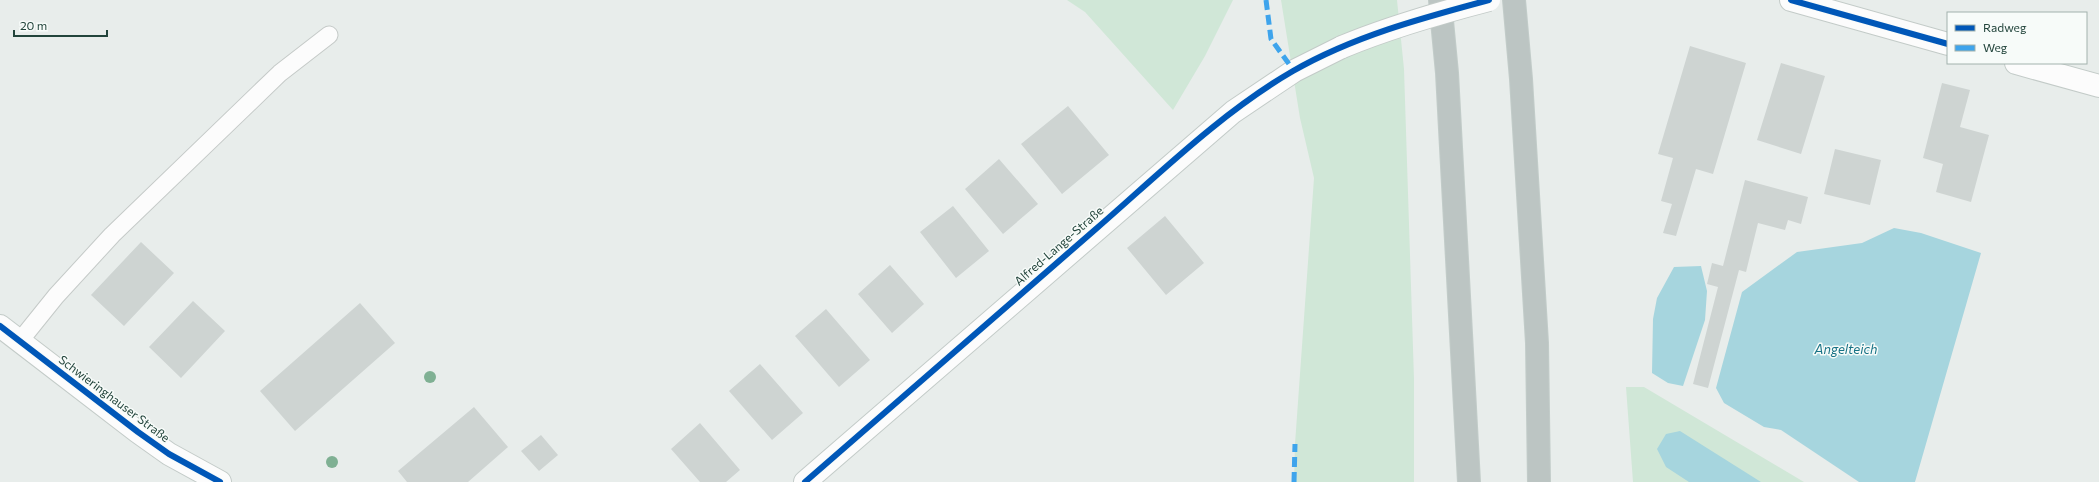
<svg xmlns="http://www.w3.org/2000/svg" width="2099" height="482" font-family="Commissioner,sans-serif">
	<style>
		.green { fill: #d0e7d7 }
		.water { fill: #a6d5de }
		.building { fill: #ced4d2 }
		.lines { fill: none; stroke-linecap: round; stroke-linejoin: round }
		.lane-casing { stroke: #c5cac8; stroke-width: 19 }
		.secondary-casing { stroke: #c3cbc8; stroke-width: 24 }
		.highway-casing { stroke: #c2ccc9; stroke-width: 24 }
		.lane { stroke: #fcfcfc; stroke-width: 17 }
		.secondary { stroke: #fcfcfc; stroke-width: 22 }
		.highway { stroke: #bcc5c3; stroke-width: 22 }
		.secondary-bridge-casing { stroke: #c3cbc8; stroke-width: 24; stroke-linecap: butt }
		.secondary-bridge { stroke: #fcfcfc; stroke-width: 22 }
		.quiet { stroke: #3ea4ec; stroke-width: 5; stroke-dasharray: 10 5; stroke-linecap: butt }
		.cycleway-casing { stroke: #f7fbf9; stroke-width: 8 }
		.cycleway { stroke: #0057b8; stroke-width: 6 }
		.tree { fill: #7fb093 }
		.labels { text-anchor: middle; stroke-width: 3; stroke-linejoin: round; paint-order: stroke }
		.street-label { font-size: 12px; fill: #22443b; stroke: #f7fbf9 }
		.water-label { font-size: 13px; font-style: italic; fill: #177285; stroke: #f7fbf9 }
	</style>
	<rect width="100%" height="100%" fill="#e8edeb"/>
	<path class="green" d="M1067 0H1233L1205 56 1173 110 1085 12Z
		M1281 0H1397L1404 69 1414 379V482H1294L1295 444 1314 178 1300 118Z
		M1626 387H1644L1804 482H1633Z"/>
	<path class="water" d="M1894 228 1921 233 1981 253 1915 482H1859L1781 430 1764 427 1724 403 1716 388 1742 292 1797 252 1862 243Z
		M1701 266 1707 291 1705 320 1683 386 1668 383 1652 373 1653 319 1657 298 1674 267Z
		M1680 431 1761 482H1689L1666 467 1657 449 1666 434Z"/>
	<path class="building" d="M1690 46 1746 63 1713 174 1696 169 1676 236 1663 233 1672 204 1661 201 1673 158 1658 154Z
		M1781 63 1825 76 1801 154 1757 140Z
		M1942 83 1970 90 1960 127 1989 135 1971 202 1936 192 1943 164 1923 158Z
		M1068 106 1109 155 1062 194 1021 144Z
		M1835 149 1881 160 1870 205 1824 194Z
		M999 159 1038 204 1003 234 965 189Z
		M1745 180 1808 197 1801 224 1788 220 1785 230 1758 223 1746 272 1739 270 1708 388 1693 384 1718 287 1707 284 1712 263 1723 266Z
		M953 206 989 251 956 278 920 232Z
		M1165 216 1204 263 1166 295 1127 248Z
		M141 242 174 273 124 326 91 295Z
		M890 265 924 304 892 333 858 294Z
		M193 301 225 331 181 378 149 347Z
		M360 303 395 343 295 431 260 391Z
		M826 309 870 360 839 387 795 336Z
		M760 364 803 413 772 440 729 391Z
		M474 407 508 447 468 482H407L398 471Z
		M700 423 740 470 726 482H700L671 449Z
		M541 435 558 455 539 471 521 451Z"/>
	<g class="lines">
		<defs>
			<path id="lane" d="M19 342 56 296 112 235 280 73 329 35"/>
			<path id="secondary" d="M1791 0 1948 44
				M2016 63 2099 86
				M0 326 138 432 169 454 220 482
				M805 482 1233 112 1294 71 1342 47"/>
			<path id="highway" d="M1440 0 1447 73 1469 482
				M1514 0 1521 79 1537 343 1539 482"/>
		</defs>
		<use href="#lane" class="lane-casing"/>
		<use href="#secondary" class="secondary-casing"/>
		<use href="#highway" class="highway-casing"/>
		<use href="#lane" class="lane"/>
		<use href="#secondary" class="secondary"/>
		<use href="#highway" class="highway"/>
		<defs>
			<path id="secondary-bridge" d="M1342 47C1390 27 1439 13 1489 0"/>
		</defs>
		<use href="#secondary-bridge" class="secondary-bridge-casing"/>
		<use href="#secondary-bridge" class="secondary-bridge"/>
		<path class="quiet" d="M1266 0 1271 39 1294 71
			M1294 482 1295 444"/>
		<defs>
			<path id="cycleway" d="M1791 0 1948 44
				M0 326 138 432 169 454 220 482
				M805 482C902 397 1000 313 1097 228 1159 174 1222 112 1293 71 1354 36 1422 18 1489 0"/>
		</defs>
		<use href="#cycleway" class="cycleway-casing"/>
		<use href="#cycleway" class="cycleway"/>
	</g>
	<g class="tree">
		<circle cx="430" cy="377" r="6"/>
		<circle cx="332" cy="462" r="6"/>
	</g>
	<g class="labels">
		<g class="street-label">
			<text transform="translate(1059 246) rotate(-41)" y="4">Alfred-Lange-Straße</text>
			<text transform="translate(114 399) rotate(37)" y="4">Schwieringhauser Straße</text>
		</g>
		<g class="water-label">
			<text x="1846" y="354">Angelteich</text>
		</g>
	</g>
	<rect x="1947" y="12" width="140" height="52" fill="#f7fbf9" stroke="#a2b2ad"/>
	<rect x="1955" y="25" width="20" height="6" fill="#0057b8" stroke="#a2b2ad"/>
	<text x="1983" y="32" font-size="12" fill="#22443b">Radweg</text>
	<rect x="1955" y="45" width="20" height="6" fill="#3ea4ec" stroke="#a2b2ad"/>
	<text x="1983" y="52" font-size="12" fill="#22443b">Weg</text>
	<path d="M14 30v6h93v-6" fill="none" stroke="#22443b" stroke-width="2"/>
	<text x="20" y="30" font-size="12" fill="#22443b" stroke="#f7fbf9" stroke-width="3" paint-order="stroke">20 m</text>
</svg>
